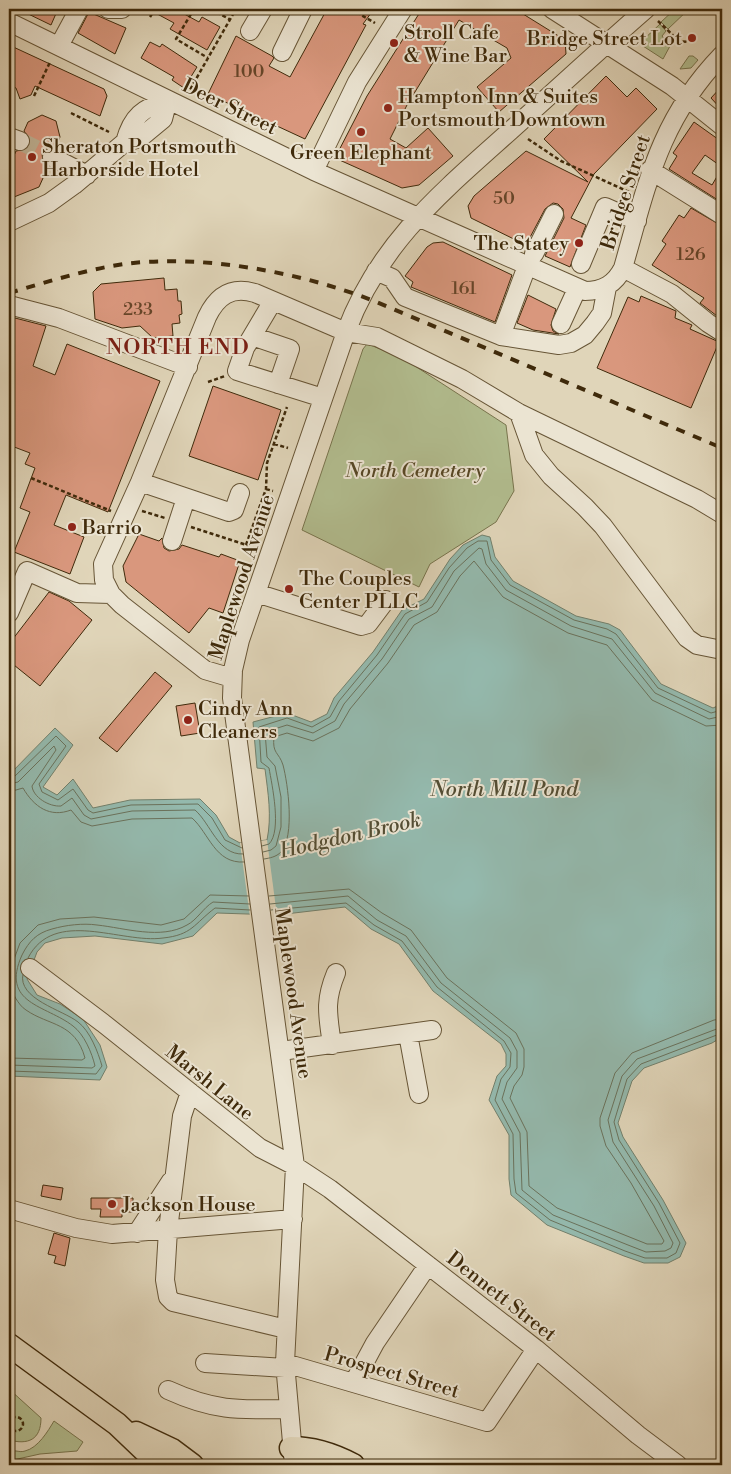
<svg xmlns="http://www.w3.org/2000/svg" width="731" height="1474" font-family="'Libre Bodoni',serif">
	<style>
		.green { fill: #b2bd8f; stroke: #78744d }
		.water { fill: #94b9ad; stroke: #72806c }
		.pier { fill: #e0d5b9 }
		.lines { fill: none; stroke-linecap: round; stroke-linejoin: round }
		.shore { stroke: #6a725c; stroke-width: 1 }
		.building { fill: #d9977d; stroke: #3f2a0b }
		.minor-tunnel { stroke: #c0b396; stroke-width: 18; stroke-dasharray: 18 9; stroke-linecap: butt }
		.minor-casing { stroke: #675536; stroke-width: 20 }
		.major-casing { stroke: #3f2a0b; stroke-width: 25 }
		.path { stroke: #3f2a0b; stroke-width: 2.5; stroke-dasharray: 4 2.5; stroke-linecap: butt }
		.minor { stroke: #ebe4d2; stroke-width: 18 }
		.major { stroke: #e0d5b9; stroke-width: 22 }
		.rail { stroke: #3f2a0b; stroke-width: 4; stroke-dasharray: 9 9; stroke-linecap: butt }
		.poi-dot { fill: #8f2418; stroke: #ebe4d2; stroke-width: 2 }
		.labels { text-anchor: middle; stroke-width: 4; stroke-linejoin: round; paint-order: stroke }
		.number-label { font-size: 18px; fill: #664528 }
		.poi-label { font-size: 20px; fill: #3f2a0b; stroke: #ebe4d2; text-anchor: start }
		.street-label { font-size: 20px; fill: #3f2a0b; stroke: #ebe4d2 }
		.park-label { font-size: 20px; font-style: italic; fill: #564725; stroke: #ebe4d2 }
		.water-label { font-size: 21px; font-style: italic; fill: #544e34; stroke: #ebe4d2 }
		.quarter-label { font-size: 22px; letter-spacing: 1px; fill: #7a1f14; stroke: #ebe4d2 }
	</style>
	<rect width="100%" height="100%" fill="#e0d5b9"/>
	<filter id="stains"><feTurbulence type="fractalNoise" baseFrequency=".004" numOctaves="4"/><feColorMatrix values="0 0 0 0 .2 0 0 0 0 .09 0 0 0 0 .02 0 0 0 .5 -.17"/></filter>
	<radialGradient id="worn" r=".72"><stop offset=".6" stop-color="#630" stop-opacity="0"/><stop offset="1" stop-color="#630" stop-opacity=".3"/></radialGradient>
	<path class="green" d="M675 9H689L668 29 661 22Z
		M660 24 666 31 662 36 670 46 663 59 643 46 641 42Z
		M689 56H693L698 60 691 68 680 69Z
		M367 344 398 355 506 425 514 491 496 522 430 564 419 587 302 530 363 349Z
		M9 1389 41 1418C41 1440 28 1445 9 1440Z
		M54 1421 83 1442 77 1451 40 1454 13 1460 9 1458V1452C15 1449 19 1453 25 1451 38 1448 48 1431 54 1421Z
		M48 1462H116L121 1465H38Z"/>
	<path class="water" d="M482 535 490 537 495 557 513 581 576 616 609 624 620 630 661 684 713 708 722 704V1037L712 1043 644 1068 632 1081 618 1123 623 1137 663 1200 686 1243 680 1257 668 1263H644L624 1256 547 1225 511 1195 509 1179V1135L489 1100 497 1076 506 1066V1054L501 1044 433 991 399 944 371 929 345 907 277 915 217 913 193 936 162 944 95 936 62 938 45 943 37 952 27 979 37 995 60 1004 83 1019 100 1045 107 1067 100 1080 9 1076V775L55 728 73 745 43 787 57 795 73 779 93 808 130 800 200 799 216 815 229 837 240 843 267 840C272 816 268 793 265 769L257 768 253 722 287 713 311 722 327 714 334 698 373 652 402 610 424 599 450 559 463 545Z"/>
	<path class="pier" d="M267 840 277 916 250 917 240 843Z"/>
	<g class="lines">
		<path class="shore" d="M9 778 14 777 56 736 66 746 39 784 42 792 58 800 73 789 88 810 93 813 131 805 198 804 212 818 225 840 242 848
			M9 784 18 782 54 746 56 750 32 786C33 797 49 807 61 806L72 798 84 815 91 819 132 811 195 810C211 824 218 855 243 854
			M9 792 23 788C34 807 50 818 71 810L81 822 92 826 132 819 192 818C209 833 215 864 244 862
			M262 846 269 844C282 831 272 785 269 768L261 762 259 727 287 718 312 727 330 717 339 701 377 655 405 614 427 602 449 568 467 548 478 541H487L491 560 510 585 574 620 607 629 616 634 658 688 711 713 722 710
			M263 852 271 850 276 846 281 827V797L275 766 267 757 265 732 287 725 313 733 335 721 344 704 382 659 409 619 432 607 454 571 479 548 482 549 486 564 506 590 571 626 612 639 655 693 709 719 722 716
			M264 859C270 858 276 857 281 852 295 836 288 784 283 765 279 752 272 754 274 737L287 733 313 741 339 728 350 709 388 663 414 625 437 612 460 576 474 561 503 597 568 633 607 645 652 700 706 726 722 725
			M269 896 349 889 382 913 411 930 447 978 516 1033 524 1049V1067L522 1075 514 1086 510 1098 527 1132 529 1186 557 1208 647 1244H662L664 1241 631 1183 606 1146 600 1126V1118L615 1073 632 1053 714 1020 722 1019
			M270 904 348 896 377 920 406 936 441 983 510 1038 517 1051V1068L507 1082 502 1099 520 1133 522 1190 553 1215 628 1245 646 1252 665 1251 671 1248 673 1243 654 1206 613 1142 608 1120 622 1076 637 1059 722 1027
			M271 910 346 903 374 925 402 941 437 987 504 1041 511 1053 510 1067 501 1079 495 1100 513 1134 514 1179 516 1193 550 1220 625 1251 645 1258H667L676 1253 680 1243 659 1203 619 1140 614 1122 627 1079 641 1064 722 1033
			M28 958C54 907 121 944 163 938 192 935 194 924 215 908L250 910
			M9 973 20 943 38 925 60 919 94 917 161 925 184 919 210 895 249 896
			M9 984C12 992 18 1005 26 1010 49 1026 75 1022 85 1058L82 1060 9 1058
			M9 1065 92 1068 95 1066C92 1053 84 1034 73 1026 46 1005 0 1004 22 955 29 941 37 933 52 929 66 925 83 923 97 925 125 928 161 940 187 925 197 920 203 908 213 902L250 904
			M9 1071 96 1074 102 1066C98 1052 90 1031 78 1022 63 1010 17 999 23 974"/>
	</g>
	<path class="building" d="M18 9H58L51 25Z
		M148 9H175L199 22 202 17 220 27 207 50 170 29 174 23Z
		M327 9H374L363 24 366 25 305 139 208 94 236 36 272 56 274 58 269 66 290 77Z
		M422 9H515L565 40 566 54 499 112 477 87 511 58 507 48 459 20 407 105 390 139 406 148 428 128 453 156 419 185 402 188 335 158 367 96Z
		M89 12 126 28 115 54 78 33Z
		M150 42 160 47 162 44 197 67 184 88 172 80 174 77 141 58Z
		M9 45 104 89 107 96 100 116 35 86 31 95 20 99 16 88 9 85Z
		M606 76 627 97 636 88 657 109 594 174 571 218 586 225 570 267 545 256 564 218 563 209 558 204 553 203 545 209 526 245 471 218 468 206 474 196 526 151 588 182 544 139Z
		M722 86V110L711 98Z
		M42 115 56 121 60 137 56 147 47 148 42 153 43 162 48 167 39 187 9 199V159L13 158 16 151 27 149 30 140 24 131 28 122Z
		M694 122 722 142V167L705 155 692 173 712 185 722 168 721 202 669 169 677 156 673 153Z
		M691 208 722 226V311L717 316 700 303 704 298 652 265 666 244 662 241 679 215 684 218Z
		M443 242 512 275 495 322 411 287 413 282 405 276 427 247 433 243Z
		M164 278 165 290 177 289 178 301H181L182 314 179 315 180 323 172 324 173 336 153 338 140 326 122 328 95 319 93 292 101 284Z
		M528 295 556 309 551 325 553 331 559 334 533 330 517 323Z
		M641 296 676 311 675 318 692 325 690 329 719 342 691 408 597 368 628 297 639 302Z
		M15 318 46 326 33 366 55 375 67 344 160 381 108 512 66 495 54 525 84 537 70 574 14 552 30 512 20 508 35 468 25 464 30 453 9 445V331Z
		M213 386 281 410 258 480 189 456Z
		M139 534 159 541 162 538 164 548 169 551 179 549 182 545 219 557 221 554 240 561 223 613 209 608 189 633 126 582 123 566Z
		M49 592 69 601 92 620 40 686 9 661V644Z
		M155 672 172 686 117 752 99 738Z
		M195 703 200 733 181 736 176 706Z
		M43 1185 63 1188 61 1200 41 1196Z
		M91 1198H133V1212H122V1217H100L101 1209H91Z
		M54 1233 70 1238 65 1266 54 1263 56 1256 48 1254Z"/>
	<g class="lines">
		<path class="minor-tunnel" d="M20 141 52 157"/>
		<defs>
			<path id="minor" d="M108 9H122
				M552 9 672 86 722 126
				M9 22 314 171 585 291C603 291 615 284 623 268 647 185 659 120 722 55
				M250 31 263 9
				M59 46 79 9
				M282 52 303 9
				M9 137 20 141
				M125 142C132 116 143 108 168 100
				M52 157 87 175
				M650 170 722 215
				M314 171 357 82 403 9
				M9 222 49 203 74 185 125 142 140 138 163 119 168 100
				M534 254 554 214
				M581 264 605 207 637 221
				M623 268 672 294 708 323 722 332
				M376 271 392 278 405 297 501 336 559 345 571 343 585 335 595 323 602 313 607 287
				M273 301 245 348 237 371 323 398
				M9 305 59 318 188 367
				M561 324 577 289
				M252 336 290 349 278 384
				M501 336 527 266
				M519 413 534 455 551 476 585 507 603 526 687 638 697 645 722 650
				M140 482 229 512 234 510 240 493
				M172 541 186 498
				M256 593 361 626 368 624 386 600
				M9 613 27 571 77 593 111 594
				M232 678 205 670 122 605 111 594 104 580 103 564 140 482 207 317C217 296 231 286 255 293L346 332 377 337 462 379 519 413 697 499 722 514
				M30 968 103 1023 260 1148 295 1166 330 1189 536 1349 638 1435 678 1465
				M408 1034 419 1094
				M332 1045C328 1015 324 1002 336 973
				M281 1051 432 1030
				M190 1092 182 1116 168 1230 165 1280 168 1297 173 1302 286 1329
				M9 1209 76 1228 112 1234 293 1219
				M137 1233 171 1181
				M205 1363 285 1368
				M285 1363 487 1422 536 1349
				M354 1382 375 1343 428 1265
				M168 1390C214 1411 238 1410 287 1409
				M294 1465 285 1363 295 1166 232 698 233 670 240 640 346 332C379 243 442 192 510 131 555 91 600 49 646 9"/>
			<path id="major" d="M9 1345 117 1424 160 1465
				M136 1433 172 1450 192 1465
				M291 1448C314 1448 334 1455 353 1465"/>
		</defs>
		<use href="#minor" class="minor-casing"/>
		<use href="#major" class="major-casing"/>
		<path class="path" d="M211 9 229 19
			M351 9 375 23
			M191 14 176 39 208 58
			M150 17 155 9
			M658 21 679 41 688 42
			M186 92 188 93 236 9
			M34 96 50 62
			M71 113 109 132
			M528 139 561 161 629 192
			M208 382 225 376
			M274 444 288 448
			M31 478 111 511
			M266 489 273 491
			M142 511 165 518
			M191 527 253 547
			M246 545 266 489 267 463 287 407
			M9 1424a7 7 0 1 1 14 0a7 7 0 1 1-14 0Z"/>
		<use href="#minor" class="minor"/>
		<use href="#major" class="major"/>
		<path class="rail" d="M9 293C47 282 84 270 124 264 203 254 300 272 374 301L722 448"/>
	</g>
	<g class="poi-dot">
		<circle cx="692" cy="38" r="5"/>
		<circle cx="394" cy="43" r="5"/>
		<circle cx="388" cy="108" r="5"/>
		<circle cx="361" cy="132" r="5"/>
		<circle cx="32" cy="157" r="5"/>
		<circle cx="579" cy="243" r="5"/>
		<circle cx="72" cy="527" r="5"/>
		<circle cx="289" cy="589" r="5"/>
		<circle cx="188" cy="720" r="5"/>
		<circle cx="112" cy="1204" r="5"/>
	</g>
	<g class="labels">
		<g class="number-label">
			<text x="249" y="77">100</text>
			<text x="504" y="204">50</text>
			<text x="691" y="260">126</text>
			<text x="464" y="294">161</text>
			<text x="138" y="315">233</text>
		</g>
		<g class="poi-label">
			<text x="404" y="39">Stroll Cafe<tspan x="404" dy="23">&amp; Wine Bar</tspan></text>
			<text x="682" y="45" text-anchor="end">Bridge Street Lot</text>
			<text x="398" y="103">Hampton Inn &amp; Suites<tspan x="398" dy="23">Portsmouth Downtown</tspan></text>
			<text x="42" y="153">Sheraton Portsmouth<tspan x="42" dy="23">Harborside Hotel</tspan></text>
			<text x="361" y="159" text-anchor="middle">Green Elephant</text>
			<text x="569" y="250" text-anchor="end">The Statey</text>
			<text x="82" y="534">Barrio</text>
			<text x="299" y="585">The Couples<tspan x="299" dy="23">Center PLLC</tspan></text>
			<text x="198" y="715">Cindy Ann<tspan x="198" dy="23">Cleaners</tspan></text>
			<text x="122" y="1211">Jackson House</text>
		</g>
		<g class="street-label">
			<text transform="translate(230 106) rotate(26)" y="7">Deer Street</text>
			<text transform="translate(625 192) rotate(-72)" y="7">Bridge Street</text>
			<text transform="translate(241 577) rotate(-72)" y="7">Maplewood Avenue</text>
			<text transform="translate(294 993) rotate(82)" y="7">Maplewood Avenue</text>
			<text transform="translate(210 1082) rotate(39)" y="7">Marsh Lane</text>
			<text transform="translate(502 1296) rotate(38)" y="7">Dennett Street</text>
			<text transform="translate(392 1372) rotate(16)" y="7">Prospect Street</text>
		</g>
		<g class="park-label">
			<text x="415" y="477">North Cemetery</text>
		</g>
		<g class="water-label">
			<text x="504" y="796">North Mill Pond</text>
			<text transform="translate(350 835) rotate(-13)" y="7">Hodgdon Brook</text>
		</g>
		<g class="quarter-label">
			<text x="178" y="354">NORTH END</text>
		</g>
	</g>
	<rect width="731" height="1474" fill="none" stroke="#e0d5b9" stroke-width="30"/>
	<rect x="10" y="10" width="711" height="1454" fill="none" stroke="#3f2a0b" stroke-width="2.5"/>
	<rect x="15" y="15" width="701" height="1444" fill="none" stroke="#3f2a0b"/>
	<rect width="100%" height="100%" filter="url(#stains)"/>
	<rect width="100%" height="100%" fill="url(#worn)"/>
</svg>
